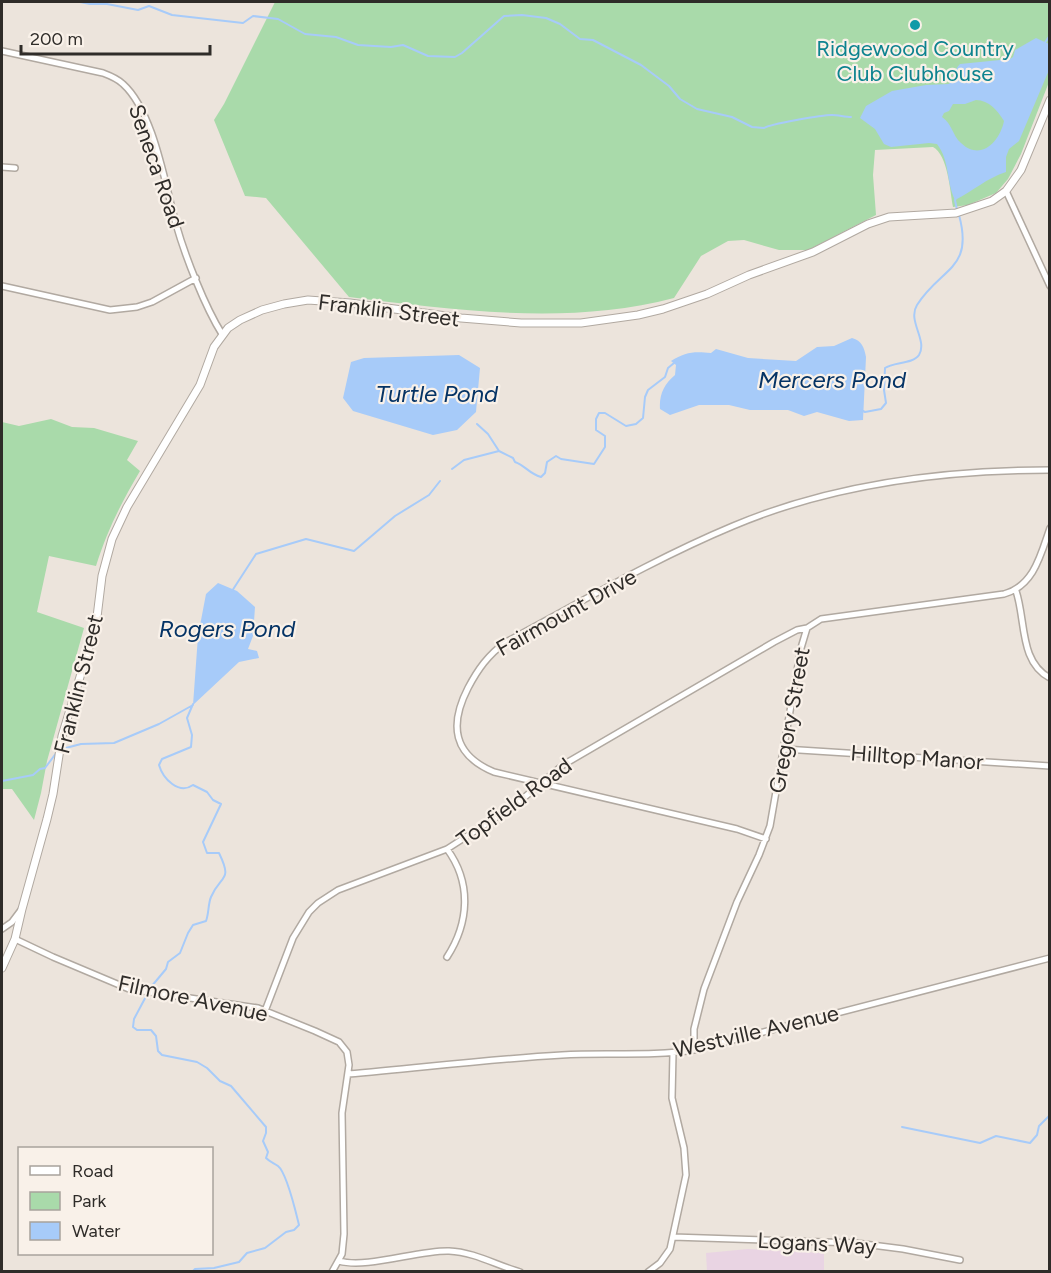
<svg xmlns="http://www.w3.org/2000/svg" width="1051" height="1273" font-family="Figtree,sans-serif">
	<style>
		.education { fill: #e9d4e3 }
		.green { fill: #a9daaa }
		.water { fill: #a7cbf9; fill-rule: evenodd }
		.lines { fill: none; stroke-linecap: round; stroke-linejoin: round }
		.stream { stroke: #a7cbf9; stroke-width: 2 }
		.street-casing { stroke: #b1a9a1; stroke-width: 8 }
		.secondary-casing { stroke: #b1a9a1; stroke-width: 9 }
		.street { stroke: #fff; stroke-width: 5 }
		.secondary { stroke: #fff; stroke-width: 7 }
		.culture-dot { fill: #0f9aa8; stroke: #f9f1e9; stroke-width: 2 }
		.labels { text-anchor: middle; stroke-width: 4.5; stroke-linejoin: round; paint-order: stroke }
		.culture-label { font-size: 22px; fill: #0d838f; stroke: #f9f1e9 }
		.street-label { font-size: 22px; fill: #2f2c29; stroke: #f9f1e9 }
		.water-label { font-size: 24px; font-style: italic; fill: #053365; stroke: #f9f1e9 }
	</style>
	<rect width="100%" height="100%" fill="#ece4dc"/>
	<path class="education" d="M748 1249 824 1253V1271H707L706 1253Z"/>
	<path class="green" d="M275 2H1049V82L1021 154 1008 179 996 193 968 205 953 207C950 191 948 155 933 147L875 150 873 175 876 215 808 250H779L744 240 728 241 701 256 674 298C567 326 456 310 349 297L266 198 245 196 214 120 224 104Z
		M51 419 72 427 94 428 138 441 127 460 140 471C121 503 107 531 96 566L49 556 37 612 84 628 47 761 41 793 34 820 12 789H2V422L19 426Z"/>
	<path class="water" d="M1036 38 1049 44V70L1019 141 1009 149 1006 157V172C987 178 973 191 955 200 946 181 950 161 937 144L929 143 891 147 884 144 875 129 860 118 866 106 892 91 926 85 949 84C954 77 954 70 960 64L1010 59 1013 57 1015 50ZM976 100C989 100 998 111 1004 121 1000 141 981 162 961 143 952 135 953 125 942 117L944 113 949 111 953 104H965Z
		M852 338C862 341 864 347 866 357L863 420 849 421 817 412 804 416 788 410H750L729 405H699L670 415 660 409C659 395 664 384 675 375L676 365 671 361C685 352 694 351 711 353L716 349 748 358 796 361 817 347 834 346Z
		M459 355 480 368 476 412 457 430 433 435 353 411 343 398 351 362 364 358Z
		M218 583 237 591 255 607 253 636 248 649 257 651 259 658 239 662 193 705 198 636 206 594Z"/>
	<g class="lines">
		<path class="stream" d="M80 2 90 4H107L138 10 149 6 172 15 243 23 253 16 278 19 305 34 336 37 358 45 391 47 403 45 428 56 455 57 462 53 504 16 522 15 546 18 560 24 580 39 593 40 641 65 669 86 680 99 697 109 732 117 752 127 764 128C770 124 822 115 832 115 838 115 845 117 851 117
			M1044 44 1050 35
			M956 198 955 200 957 210
			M861 410 865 412 881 409 886 403 884 390 885 368C893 362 913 364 919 355 928 340 907 321 917 305 941 267 974 270 959 215
			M477 424 488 434 499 451 513 458 515 462C526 466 528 473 541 477L545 473 547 462 556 456 561 459 594 464 605 447V436L596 430V419L599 413H605L626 426 636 424 643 418 645 397 648 390 665 377 668 368 674 363
			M452 469 464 460 499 451
			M232 591 256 554 306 539 354 551 395 516 429 495 440 481
			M62 749 81 744 114 743 159 724 193 705
			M2 781 33 775 40 769 45 768 57 752
			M902 1127 980 1143 996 1136 1030 1143 1037 1135 1039 1126 1050 1115
			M192 1272 195 1269 214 1268 239 1262 247 1253 265 1248 286 1232 294 1230 299 1225C296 1213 287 1173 278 1166 274 1163 270 1162 266 1158L268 1152 263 1141 266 1133V1127L231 1086 220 1081 207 1068 197 1062 162 1055 158 1051 156 1036 151 1030H137L133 1027 134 1019 151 987 166 969 168 962 180 953 188 933 193 925 206 921C209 913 208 904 211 897 221 874 233 882 219 853H207L203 842 221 804 213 800 207 792 193 785C179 795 163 779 159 765L162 759 191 747 192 735 187 718 193 704"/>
		<defs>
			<path id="street" d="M2 51 103 73C111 76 118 79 123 84 154 112 165 185 176 224 185 256 205 307 222 334
				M2 167 15 168
				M1006 191 1050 286
				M2 286 110 310 137 307 152 302 196 278
				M1016 591C1026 620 1019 662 1050 678
				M784 749 1050 766
				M766 839 737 829 494 772C453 755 449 725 468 688 478 669 488 655 506 642 581 602 654 559 733 526 832 484 943 470 1050 470
				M2 929 12 922 21 910
				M15 939 53 957 129 989 258 1008 315 1031 339 1042 347 1052 349 1065 342 1113 344 1234 342 1254 332 1272
				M447 957C469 923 472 883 447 849
				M265 1011 293 938 309 912 318 903 338 890 447 849 514 806 563 765 774 642 797 630 807 628
				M694 1050V1029L704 989 737 902 759 855 770 826 801 648 807 628 821 619 1004 594C1034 586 1041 554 1050 528
				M348 1074C419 1068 490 1059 562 1055 606 1052 650 1057 694 1050L1050 958
				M673 1237 856 1243 903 1249 960 1260
				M339 1261C367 1269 418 1250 449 1251 474 1252 496 1265 520 1272
				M648 1272 660 1263 670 1249 686 1175 684 1148 672 1098 673 1053"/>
			<path id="secondary" d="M2 968 15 939 22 909 47 819 53 794 62 736 90 644 97 617 102 576 112 539 127 507 200 385 214 347 228 328 240 320 262 310 284 304 308 300 350 303 461 318 521 323H581L638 315 663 309 707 294 749 275 813 252 868 224 889 217 956 213 992 201 1006 191 1021 170 1050 100"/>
		</defs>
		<use href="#street" class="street-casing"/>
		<use href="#secondary" class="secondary-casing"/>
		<use href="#street" class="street"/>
		<use href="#secondary" class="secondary"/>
	</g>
	<circle class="culture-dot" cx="915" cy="25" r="6"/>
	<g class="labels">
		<g class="culture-label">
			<text x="915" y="56">Ridgewood Country<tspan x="915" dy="25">Club Clubhouse</tspan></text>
		</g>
		<g class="street-label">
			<text transform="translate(157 166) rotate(71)" y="8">Seneca Road</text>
			<text transform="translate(389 310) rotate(7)" y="8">Franklin Street</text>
			<text transform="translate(566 612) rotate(-29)" y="8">Fairmount Drive</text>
			<text transform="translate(78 684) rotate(-76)" y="8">Franklin Street</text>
			<text transform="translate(789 720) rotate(-80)" y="8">Gregory Street</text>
			<text transform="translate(917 757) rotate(4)" y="8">Hilltop Manor</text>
			<text transform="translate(514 802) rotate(-36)" y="8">Topfield Road</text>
			<text transform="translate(193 998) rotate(12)" y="8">Filmore Avenue</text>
			<text transform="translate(756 1031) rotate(-13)" y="8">Westville Avenue</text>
			<text transform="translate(817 1243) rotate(3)" y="8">Logans Way</text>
		</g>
		<g class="water-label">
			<text x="832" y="388">Mercers Pond</text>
			<text x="437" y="402">Turtle Pond</text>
			<text x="227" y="637">Rogers Pond</text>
		</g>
	</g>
	<rect width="1051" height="1273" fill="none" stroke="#2f2c29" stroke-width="6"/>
	<rect x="18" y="1147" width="195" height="108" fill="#f9f1e9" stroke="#a8a29c" stroke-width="1.5"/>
	<rect x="30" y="1166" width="30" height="9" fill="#ffffff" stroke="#a8a29c" stroke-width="1.5"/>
	<text x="72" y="1177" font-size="18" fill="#2f2c29">Road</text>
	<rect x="30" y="1192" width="30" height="18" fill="#a9daaa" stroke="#a8a29c" stroke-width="1.5"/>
	<text x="72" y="1207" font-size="18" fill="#2f2c29">Park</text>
	<rect x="30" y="1222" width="30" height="18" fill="#a7cbf9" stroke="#a8a29c" stroke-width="1.5"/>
	<text x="72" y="1237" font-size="18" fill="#2f2c29">Water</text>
	<path d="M21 45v9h189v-9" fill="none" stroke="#2f2c29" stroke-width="3"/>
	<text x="30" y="45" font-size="18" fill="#2f2c29" stroke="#f9f1e9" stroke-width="4.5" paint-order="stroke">200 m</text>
</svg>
